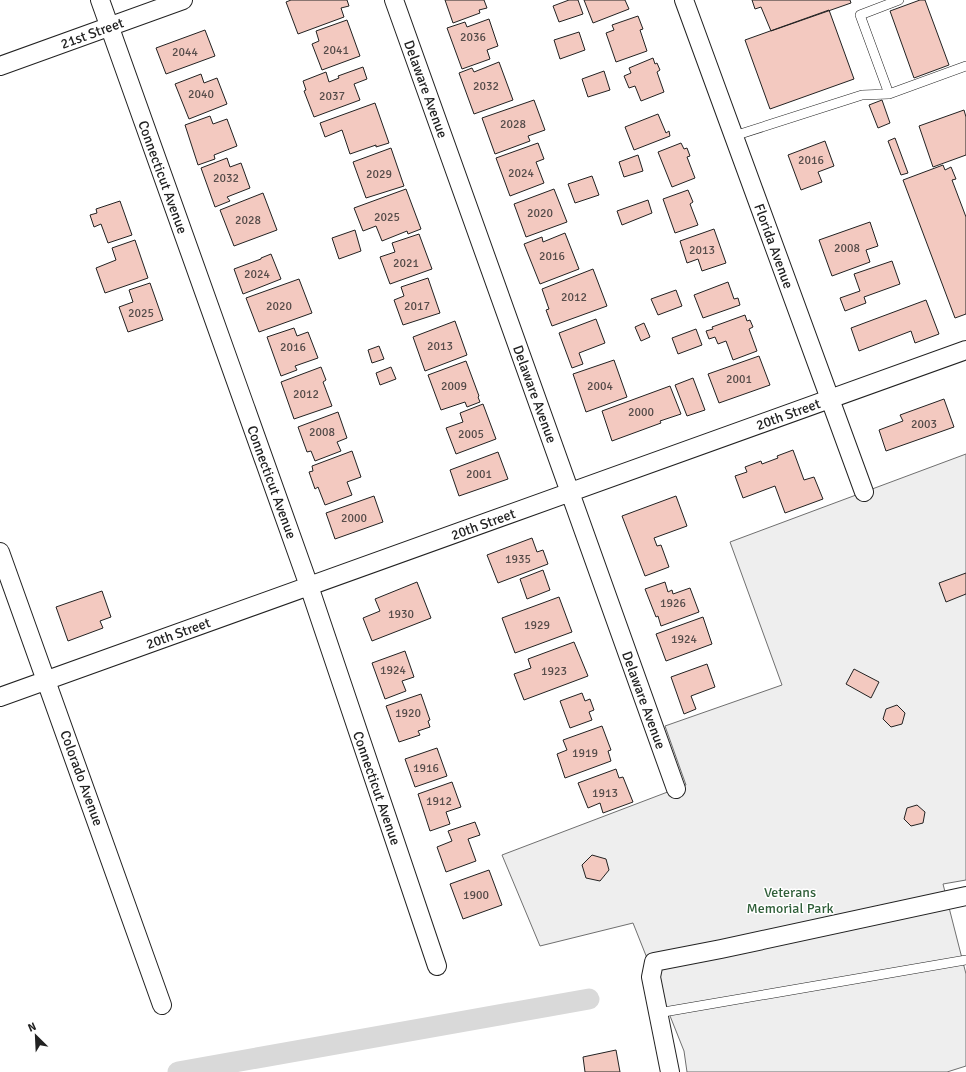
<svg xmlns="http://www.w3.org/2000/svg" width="966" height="1072" font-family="Signika,sans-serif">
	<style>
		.green { fill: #eee; stroke: #6f6f6f }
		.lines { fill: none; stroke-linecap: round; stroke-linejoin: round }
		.canal { stroke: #d9d9d9; stroke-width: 21 }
		.building { fill: #f3c9c0; stroke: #222 }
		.service-casing { stroke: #222; stroke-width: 10 }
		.minor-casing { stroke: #222; stroke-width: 20 }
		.service { stroke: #fff; stroke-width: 9 }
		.minor { stroke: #fff; stroke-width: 18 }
		.labels { text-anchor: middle; stroke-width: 3; stroke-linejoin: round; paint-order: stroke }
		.number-label { font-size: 12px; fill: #564c4a }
		.street-label { font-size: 14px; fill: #222; stroke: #fff }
		.park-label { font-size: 14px; fill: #2f5e38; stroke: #fff }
	</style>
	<rect width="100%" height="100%" fill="#fff"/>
	<path class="green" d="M966 454V880L943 884 966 974V1066L947 1072H687L684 1051 633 923 540 946 502 855 686 785 665 726 782 685 730 542Z"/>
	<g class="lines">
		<path class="canal" d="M178 1072 589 999"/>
	</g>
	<path class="building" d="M291 0H347L349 6 341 8 344 17 298 34 286 2Z
		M445 0H484L487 8 479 10 480 13 453 23Z
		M569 0H578L583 14 559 22 553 6Z
		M584 0H625L629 9 593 23Z
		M752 0H850L851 3 771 31 761 7 755 9Z
		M920 0H925L949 65 914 78 890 11Z
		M829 10 854 79 770 109 745 40Z
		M638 16 643 29 640 30 647 51 616 62 606 33 614 30 612 25Z
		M489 19 498 46 487 50 490 59 462 69 447 28 465 22 467 27Z
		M347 20 360 56 322 70 312 44 319 41 316 31Z
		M205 30 215 56 166 74 156 48Z
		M579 32 585 50 560 59 554 40Z
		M653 58 655 64 657 63 660 70 657 72 664 92 641 101 635 86 629 88 624 76 631 73 629 68Z
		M499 62 513 100 474 114 459 73 472 68 474 72Z
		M363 67 367 79 354 84 360 100 314 117 304 91 306 90 303 81 326 72 329 82 339 78 338 76Z
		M604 71 610 90 588 97 582 79Z
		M201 74 204 83 217 78 227 104 189 119 175 84Z
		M534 100 545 130 528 136 530 141 495 154 482 118Z
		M882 100 890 123 878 128 869 105Z
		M375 103 389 143 376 147V145L350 154 342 130 325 137 320 123Z
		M964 110 966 117V155L933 167 919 126Z
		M658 114 666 133 669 131 670 136 634 150 625 127Z
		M210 116 213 124 227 119 237 146 214 155 215 159 198 165 185 125Z
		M895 138 908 173 901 175 888 141Z
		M825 141 834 166 818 172 822 182 801 190 788 155Z
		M538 143 544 159 536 162 544 183 510 196 496 158Z
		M681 143 684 149 687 148 690 156 687 157 695 178 672 187 658 152Z
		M391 148 404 186 366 198 353 162Z
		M638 155 643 171 624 177 619 162Z
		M227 158 230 167 241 163 250 188 227 197 230 201 215 207 201 168Z
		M943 165 945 170 951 167 956 179 952 180 966 217V314L955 318 903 180Z
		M592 176 599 195 575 203 568 184Z
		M406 189 421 229 408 234 407 231 382 241 376 226 363 231 354 208Z
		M554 189 567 222 526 237 514 204Z
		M688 190 693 202 690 204 698 225 675 233 663 199Z
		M263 193 277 230 234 246 220 210Z
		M648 200 652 213 622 225 617 211Z
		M120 201 132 235 108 243 101 224 94 227 90 215 97 213 96 209Z
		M870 222 878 246 866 250 870 262 832 276 819 240Z
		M714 229 726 263 702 271 698 259 687 263 680 241Z
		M355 230 361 251 339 259 332 238Z
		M565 233 579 269 540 284 524 244 542 237 543 242Z
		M419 234 432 269 390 284 380 257 395 252 392 243Z
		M135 240 148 278 105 293 96 268 116 260 112 248Z
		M271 254 281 279 243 294 234 269 261 259V258Z
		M892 261 900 284 864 297 866 303 845 311 840 298 860 291 854 274Z
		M593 269 607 306 552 326 546 310 549 309 542 289Z
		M428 278 440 313 403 325 394 300 404 296 401 287Z
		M299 279 312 313 259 332 246 298Z
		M728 282 734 299 738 298 740 305 703 318 694 295Z
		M150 283 163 320 128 332 119 307 133 302 129 290Z
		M676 290 682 306 658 315 651 299Z
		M926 300 939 334 915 343 911 331 859 351 851 328Z
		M745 315 747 321 750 320 753 327 749 329 757 351 733 360 726 341 718 344 715 337 709 339 706 331 713 329 712 327Z
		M596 319 605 343 579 353 583 364 572 368 559 333Z
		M455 321 467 355 425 371 413 337Z
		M644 323 650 337 641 341 635 327Z
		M294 328 297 336 308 332 318 358 295 366 297 370 281 376 267 337Z
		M696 329 702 345 678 354 672 338Z
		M379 346 384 359 372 363 368 350Z
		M759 356 770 385 719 403 708 374Z
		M614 360 627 397 586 412 573 374Z
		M466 361 479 396 478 397 480 402 467 407 465 402 441 410 428 375Z
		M321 367 326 380 323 382 332 406 294 419 281 382Z
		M391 367 396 379 380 385 376 373Z
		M693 378 705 410 687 416 675 385Z
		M670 386 681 414 660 421 661 423 612 441 602 411Z
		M944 399 954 427 886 451 879 430 903 421 900 415Z
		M483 404 496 439 456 454 446 428 463 422 460 413Z
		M338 412 347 438 337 442 341 451 315 461 311 451 307 452 298 427Z
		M793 450 804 480 814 477 823 499 785 513 775 486 743 498 735 476 747 472 745 467 761 461 762 464 778 458 777 456Z
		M352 451 361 477 347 482 352 495 325 505 318 487 315 489 309 472 313 471 312 466Z
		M498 452 508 479 459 496 450 470Z
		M374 496 383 522 335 539 326 513Z
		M676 496 687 526 654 538 657 546 661 545 669 567 645 576 622 516Z
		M532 538 537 552 543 550 548 564 498 583 487 555Z
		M543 570 550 590 527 599 520 579Z
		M966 573V594L946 602 939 583Z
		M417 582 431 618 372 641 363 618 380 611 375 599Z
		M665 582 668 592 672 590 673 594 690 588 699 612 661 626 658 616 656 617 645 589Z
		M102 591 111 617 100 621 103 628 68 641 56 607Z
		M559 597 572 632 515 653 502 618Z
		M703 617 712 644 666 661 656 634Z
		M574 642 588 676 524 700 514 674 531 668 528 659Z
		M405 651 414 677 402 681 406 691 385 699 372 663Z
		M707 664 715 687 691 696 696 709 684 714 671 677Z
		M854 669 879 682 871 698 846 684Z
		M582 693 585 701 590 699 594 710 589 712 592 720 570 728 560 701Z
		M421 694 430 720 428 721 430 727 418 731 420 735 399 742 386 706Z
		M897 705 905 713 902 724 891 727 883 719 886 709Z
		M602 726 611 750 608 751 611 761 565 778 557 754 567 750 563 740Z
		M437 748 447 776 415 787 405 759Z
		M616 769 619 778 623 777 633 802 603 813 600 803 588 808 578 783Z
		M452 782 461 807 446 812 450 824 430 831 418 794Z
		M917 805 925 812 923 823 911 826 904 819 907 808Z
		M475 822 480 835 468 839 476 861 446 872 437 847 452 841 448 831Z
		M592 855 606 859 609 870 600 881 586 878 582 865Z
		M489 870 502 905 463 919 450 884Z
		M616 1050 620 1072H585L583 1057Z"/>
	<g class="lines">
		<defs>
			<path id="service" d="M899 0 860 15 889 94 966 66
				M734 136 862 95 889 94
				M658 1013 966 960"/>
			<path id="minor" d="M100 0 309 586 437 966
				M394 0 676 789
				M684 0 864 492
				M0 66 183 0
				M0 552 162 1005
				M0 697 966 350
				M670 1072 651 977 654 962 721 949 966 896"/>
		</defs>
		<use href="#service" class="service-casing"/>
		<use href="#minor" class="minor-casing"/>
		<use href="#service" class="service"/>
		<use href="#minor" class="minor"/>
	</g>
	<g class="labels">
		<g class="number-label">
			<text x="473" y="41">2036</text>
			<text x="336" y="54">2041</text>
			<text x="185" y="56">2044</text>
			<text x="486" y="90">2032</text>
			<text x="201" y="98">2040</text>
			<text x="332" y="100">2037</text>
			<text x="513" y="128">2028</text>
			<text x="811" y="164">2016</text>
			<text x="521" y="177">2024</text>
			<text x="379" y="178">2029</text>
			<text x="226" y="182">2032</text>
			<text x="540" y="217">2020</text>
			<text x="387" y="221">2025</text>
			<text x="248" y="224">2028</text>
			<text x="847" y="252">2008</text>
			<text x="702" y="254">2013</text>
			<text x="552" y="260">2016</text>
			<text x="406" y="267">2021</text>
			<text x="257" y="278">2024</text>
			<text x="574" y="301">2012</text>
			<text x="279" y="310">2020</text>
			<text x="417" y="310">2017</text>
			<text x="141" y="317">2025</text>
			<text x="440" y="350">2013</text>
			<text x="293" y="351">2016</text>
			<text x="739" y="383">2001</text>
			<text x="454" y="390">2009</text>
			<text x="600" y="390">2004</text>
			<text x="306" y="398">2012</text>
			<text x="641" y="416">2000</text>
			<text x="924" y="428">2003</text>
			<text x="322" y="436">2008</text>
			<text x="471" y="438">2005</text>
			<text x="479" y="478">2001</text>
			<text x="354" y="522">2000</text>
			<text x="518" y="563">1935</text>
			<text x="673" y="607">1926</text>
			<text x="401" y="618">1930</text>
			<text x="537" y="629">1929</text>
			<text x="684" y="643">1924</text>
			<text x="393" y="674">1924</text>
			<text x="554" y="675">1923</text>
			<text x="408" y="717">1920</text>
			<text x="585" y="757">1919</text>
			<text x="426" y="772">1916</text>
			<text x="605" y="797">1913</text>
			<text x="439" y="805">1912</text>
			<text x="476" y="899">1900</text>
		</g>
		<g class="street-label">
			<text transform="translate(92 33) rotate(-20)" y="5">21st Street</text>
			<text transform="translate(426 89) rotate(70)" y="5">Delaware Avenue</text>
			<text transform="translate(163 177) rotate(70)" y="5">Connecticut Avenue</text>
			<text transform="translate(774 246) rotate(70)" y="5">Florida Avenue</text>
			<text transform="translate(535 394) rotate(70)" y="5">Delaware Avenue</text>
			<text transform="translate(788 414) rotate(-20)" y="5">20th Street</text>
			<text transform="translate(272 482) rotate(70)" y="5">Connecticut Avenue</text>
			<text transform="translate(483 524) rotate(-20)" y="5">20th Street</text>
			<text transform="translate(178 633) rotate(-20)" y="5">20th Street</text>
			<text transform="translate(644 700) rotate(70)" y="5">Delaware Avenue</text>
			<text transform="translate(82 778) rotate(70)" y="5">Colorado Avenue</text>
			<text transform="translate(377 788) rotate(71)" y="5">Connecticut Avenue</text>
		</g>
		<g class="park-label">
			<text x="790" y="897">Veterans<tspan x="790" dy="16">Memorial Park</tspan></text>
		</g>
	</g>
	<g transform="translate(36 1036) rotate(336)" stroke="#ffffff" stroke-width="3" paint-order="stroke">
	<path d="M0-3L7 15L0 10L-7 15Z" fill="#222222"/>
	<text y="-6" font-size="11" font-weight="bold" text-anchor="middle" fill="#222222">N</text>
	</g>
</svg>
